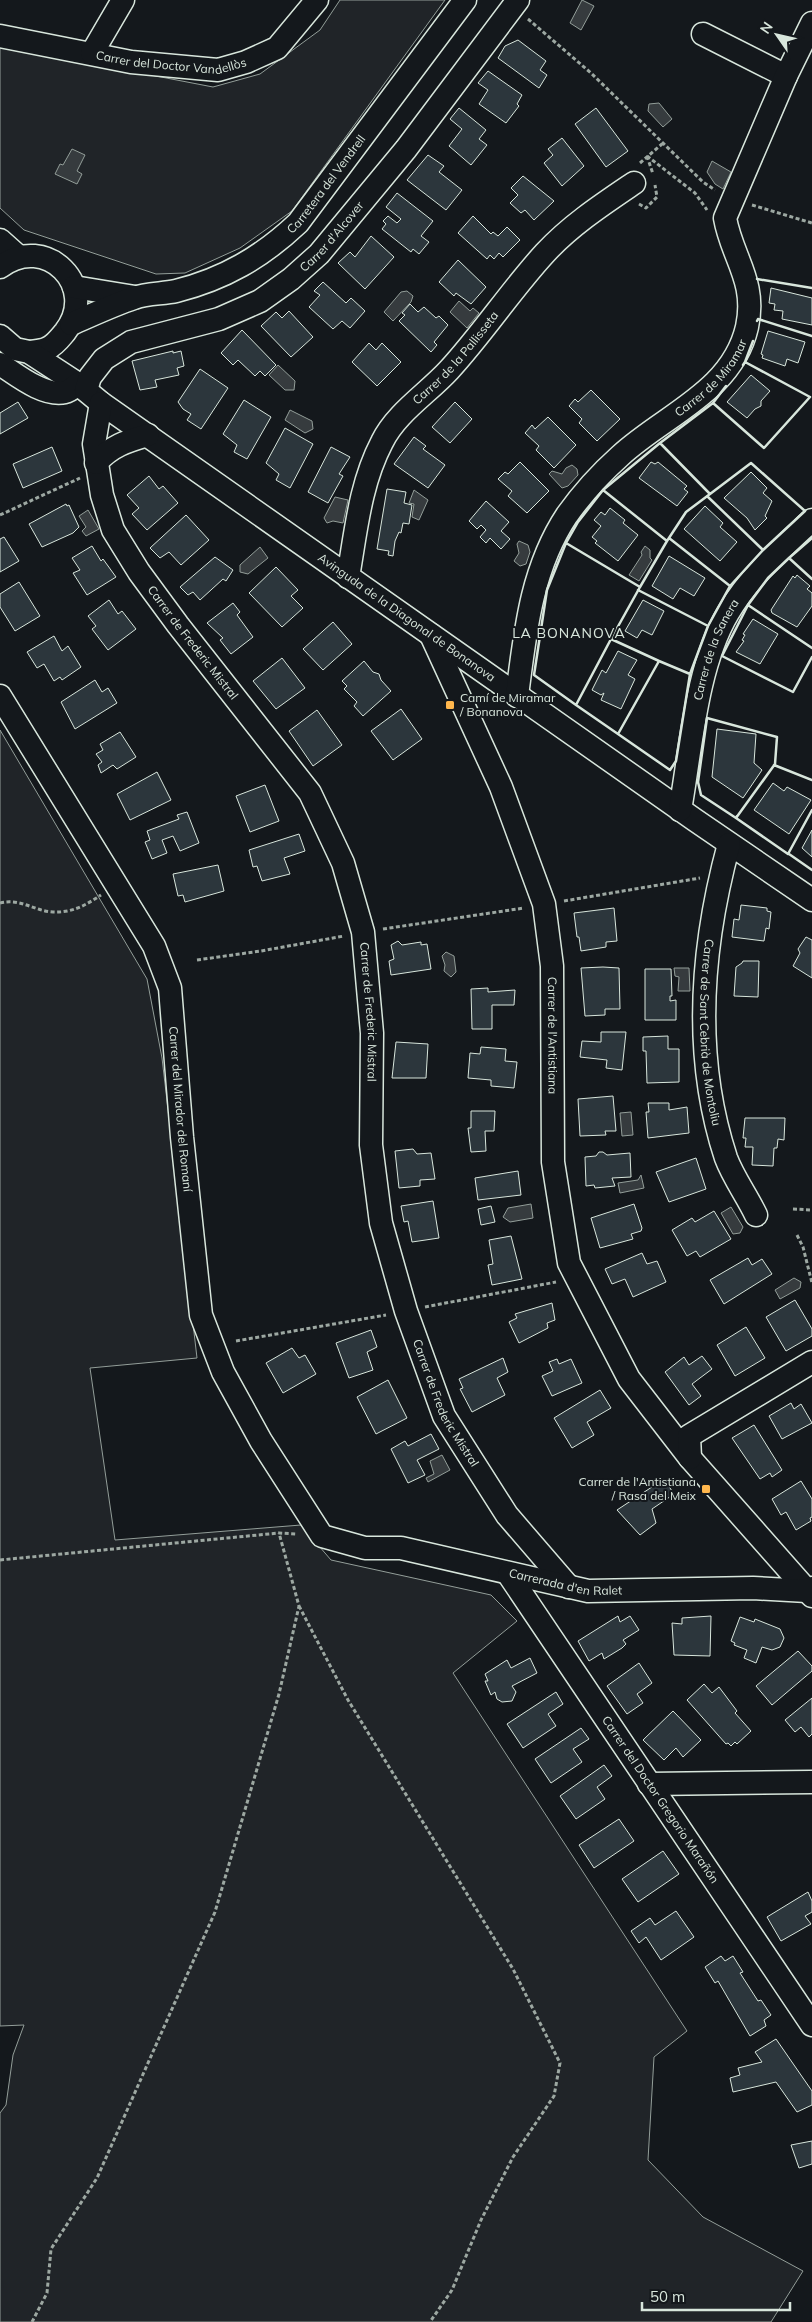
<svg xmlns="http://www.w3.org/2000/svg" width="812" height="2322" font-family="Mulish,sans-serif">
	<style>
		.green { fill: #202428; stroke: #939e99 }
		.water { fill: #363b3e; stroke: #939e99 }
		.building { fill: #2c363c; stroke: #d8e6dc }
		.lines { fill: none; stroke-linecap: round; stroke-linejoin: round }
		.minor-casing { stroke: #d8e6dc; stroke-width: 25 }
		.path { stroke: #9da8a2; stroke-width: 3; stroke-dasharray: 4 2.5; stroke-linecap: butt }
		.minor { stroke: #14181c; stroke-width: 22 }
		.wall { stroke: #d8e6dc; stroke-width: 2.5 }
		.poi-dot { fill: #ffb74d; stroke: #14181c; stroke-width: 2 }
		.labels { text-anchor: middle; stroke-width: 4; stroke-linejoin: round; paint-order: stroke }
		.street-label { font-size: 12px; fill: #d8e6dc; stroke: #14181c }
		.poi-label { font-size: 12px; fill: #d8e6dc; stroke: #14181c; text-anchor: start }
		.neighbourhood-label { font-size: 14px; letter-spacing: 1px; fill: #d8e6dc; stroke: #14181c }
	</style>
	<rect width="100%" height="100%" fill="#14181c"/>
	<path class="green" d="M340 0H445L292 211 240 248 185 273 156 274 24 230 0 208V46L213 87 260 74 320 30Z
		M0 730 147 979 162 1058 197 1358 90 1368 115 1540 301 1525 331 1560 491 1595 517 1621 453 1673 687 2031 654 2057 648 2160 703 2217 803 2271 771 2322H0V2113L6 2105 13 2055 24 2025 0 2026Z"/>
	<path class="water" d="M582 0 594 6 581 30 570 23Z
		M659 103 672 119 663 127 648 111 649 104Z
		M72 149 85 155 77 171 82 174 77 184 55 174 60 164 63 165Z
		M712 161 731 172 723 189 715 184 707 172Z
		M407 291 413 296 411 302 393 321 384 312 401 292Z
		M459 301 470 311 473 308 479 313 467 328 450 312Z
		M278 365 295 381 294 390H285L269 375Z
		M290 410 312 421 313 429 305 433 285 420Z
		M572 465 577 469 578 475 568 486 562 488 549 474 552 471 562 474 566 468Z
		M414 490 428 500 419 520 412 517 414 504 409 503Z
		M335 497 348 500 343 523 333 521 327 523 324 518Z
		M88 510 99 529 86 536 82 531 86 527 79 516Z
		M519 541 528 545 530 552 526 564 520 566 514 561 519 553 517 544Z
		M645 546 650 550V558L652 560 639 581 629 575 642 555 641 552Z
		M260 547 268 558 248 574 240 572V565Z
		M446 952 454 956 456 972 451 977 444 971 445 965 442 956Z
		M674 968H689L690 991H678L679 977 675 976Z
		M631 1112 633 1135 622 1136 620 1113Z
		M641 1175 644 1188 620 1193 618 1183 638 1180Z
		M531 1204 533 1218 510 1222 503 1217 508 1208Z
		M731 1207 743 1227 740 1233 733 1234 721 1213Z
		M794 1278 801 1282 800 1288 780 1299 775 1290Z
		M442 1455 450 1470 428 1482 426 1478 434 1474 430 1461Z"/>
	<path class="building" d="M518 40 546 61 540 70 547 75 539 88 498 58 505 46Z
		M488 71 522 95 517 104 519 106 506 123 479 104 488 90 478 83Z
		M459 108 486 130 479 139 487 145 471 165 449 146 462 129 450 119Z
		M596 108 628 151 606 167 575 124Z
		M562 138 584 166 562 186 544 163 553 155 548 149Z
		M428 155 444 166 439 172 462 190 446 210 407 180Z
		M523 176 554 201 534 220 525 210 521 213 510 203 518 195 511 188Z
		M397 193 433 221 421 236 429 242 419 254 413 249 411 252 382 229 386 224 383 221 388 216 397 223 401 219 386 207Z
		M473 216 491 234 493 232 498 236 507 227 520 240 503 257 499 253 494 259 490 255 487 259 458 233Z
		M371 236 394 257 365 289 338 263 350 252 355 257Z
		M458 260 486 287 471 304 456 293 454 296 439 282Z
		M323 282 346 303 351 298 365 311 350 328 342 321 333 329 309 307 320 295 314 291Z
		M771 288 812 298V325L782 319 783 311 774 310 775 304 769 303Z
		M410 304 418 312 424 307 436 318 439 316 448 325 434 342 437 345 431 352 399 321 405 315 402 313Z
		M289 311 313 337 291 357 261 326 276 312 282 318Z
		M242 330 276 365 265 376 260 371 255 376 238 360 233 365 221 353Z
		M768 331 805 342 798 363 787 359 785 366 762 358 763 355 761 354Z
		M369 343 376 350 382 343 401 362 377 386 352 362Z
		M173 351V353L181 351 184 366 177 368 179 375 155 380 157 387 140 390 132 361Z
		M200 369 228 388 201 429 187 420 191 414 183 409 178 402Z
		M751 375 770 391 761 401V406L755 409 747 418 727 402Z
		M591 390 620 419 597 441 579 423 582 419 569 406 575 399 578 402Z
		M244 400 271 417 247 459 234 452 237 445 223 434Z
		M18 402 28 418 0 434V413Z
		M455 402 472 419 450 443 432 427Z
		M548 417 576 445 554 468 536 450 539 446 525 433 532 425 535 429Z
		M285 428 313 444 290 488 276 480 279 474 266 463Z
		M414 437 426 446 423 449 445 465 428 488 394 464Z
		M52 447 62 471 23 488 13 464Z
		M331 447 350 457 339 474 343 476 328 503 308 492Z
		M520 462 549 491 527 513 508 496 512 491 498 479 505 472 508 474Z
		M651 462 655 464 658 462 687 486 684 489 688 492 677 506 639 478Z
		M751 472 767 488 763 493 772 501 765 516 767 518 755 530 747 518 724 498Z
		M149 476 159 489 163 486 178 503 147 530 132 514 139 508 127 495Z
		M387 489 406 492 404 503 412 505 409 524 403 523 401 533 399 532 395 541 393 556 388 555 389 551 377 549Z
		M486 501 509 522 501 531 510 539 501 549 490 538 486 543 480 537 486 530 481 525 477 529 469 521Z
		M66 504 67 506 69 505 79 527 73 533 42 547 29 524Z
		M705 506 723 523 720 527 737 542 720 561 684 529Z
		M610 508 625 520 623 523 638 535 618 561 595 543 597 541 592 537 601 526 594 520 601 512 605 515Z
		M186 515 209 540 181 565 169 552 160 558 150 548Z
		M4 537 19 561 0 572V539Z
		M92 546 101 561 103 559 116 577 87 595 73 573 80 570 72 558Z
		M669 556 705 578 694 596 680 588 673 599 652 586Z
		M215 557 233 570 226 581 223 579 200 600 193 592 188 595 180 587Z
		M276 567 298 590 291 596 303 608 282 627 249 593Z
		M797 575 810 586 807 589 812 593V606L797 627 772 613 771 610 793 576 795 578Z
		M19 582 40 616 15 631 0 607V594Z
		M109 600 118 614 122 611 136 629 108 650 92 629 96 626 88 616Z
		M643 600 664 611 652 635 642 630 637 638 625 631Z
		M233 603 240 612 237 615 253 637 231 654 220 640 223 638 207 623Z
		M753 619 778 634 760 664 736 652 744 641 742 640 745 635 743 634Z
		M333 622 352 644 323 670 303 649Z
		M54 636 62 651 68 646 81 667 62 680 60 677 54 681 44 664 37 668 27 652Z
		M618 651 637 660 628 675 635 679 621 709 601 700 604 693 601 695 592 690 602 670 606 673Z
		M282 658 305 688 276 709 253 681Z
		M364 661 373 672 379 674 381 680 391 691 363 716 354 706 357 702 344 689 347 686 342 681Z
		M95 680 102 692 108 688 117 703 75 729 61 702Z
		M401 709 422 739 393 760 371 731Z
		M317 710 342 745 313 766 289 731Z
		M717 729 756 734 754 763 762 770 743 798 712 777Z
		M120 732 136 757 117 769 113 765 101 773 98 765 102 762 96 754 103 750 100 744Z
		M157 772 171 800 130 820 117 794Z
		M773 783 784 791 787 787 811 800 789 834 754 810Z
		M265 785 279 821 250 832 236 796Z
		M187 812 199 843 180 851 173 836 162 840 167 853 152 859 145 842 150 840 147 831 179 819 177 815Z
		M812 830V857L802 848Z
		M299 834 305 851 284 858 290 874 262 881 257 866 253 867 249 850Z
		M218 865 224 891 185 902 183 895 178 896 173 874Z
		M741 905 767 908V911L771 912 769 929 766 928 764 941 732 937 734 919 739 920Z
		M614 908 617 941 606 942V947L581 951 579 937H577L574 913Z
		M806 937 812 940V978L793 966 800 953 798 949Z
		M398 941 402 945 421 942V945L427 944 431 969 391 975 389 961 394 959 391 945Z
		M743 961H759L758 997 734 996 736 967 742 963Z
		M603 967 619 968 620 1009H605V1015L585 1016 581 968Z
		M645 969H671L672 996H670V1001L676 1000V1020H645Z
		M488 988V992L515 990 514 1005H492V1029H472L471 989Z
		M601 1032H626L622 1070 606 1068 607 1060 580 1057 582 1041 601 1042Z
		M668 1036V1049H679V1082L647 1083 646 1051H643V1037Z
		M396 1042 428 1044 426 1078H392Z
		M481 1047 506 1049 505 1061 517 1062 514 1088 491 1086V1080L468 1078 470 1053 480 1054Z
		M613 1096 616 1131H605L606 1135 580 1136 578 1099Z
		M648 1103H669V1110L687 1107 689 1133 648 1138 646 1112H649Z
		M471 1111H495L494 1131H485L486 1151 471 1152 468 1128H471Z
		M745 1118H785L784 1140 778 1139 777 1148H774L773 1166 752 1165 753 1147H745L746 1138H743Z
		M413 1149 417 1154 431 1153 435 1179 420 1180V1186L399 1188 395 1151Z
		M599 1152H603L607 1155 630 1153 631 1177 612 1178 615 1186 595 1188 594 1185 586 1186 585 1157 596 1156Z
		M696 1158 706 1189 669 1202 656 1172Z
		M518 1171 521 1195 478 1200 475 1178Z
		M433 1201 439 1238 412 1242 408 1221 404 1222 401 1206Z
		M634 1204 642 1228 641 1231 631 1234 633 1239 600 1248 591 1218Z
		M491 1206 495 1222 481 1225 478 1209Z
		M714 1211 731 1239 700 1257 696 1251 687 1256 672 1230 692 1218 695 1222Z
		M511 1236 522 1279 492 1285 488 1265 493 1264 489 1240Z
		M642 1253 647 1264 657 1261 666 1282 633 1297 625 1279 612 1284 605 1269Z
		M748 1258 752 1265 762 1259 772 1274 724 1304 710 1280Z
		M795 1300 812 1329V1336L786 1351 766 1317Z
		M552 1303 555 1320 547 1323 548 1328 519 1343 509 1322 517 1318 515 1314Z
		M746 1327 765 1358 735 1376 717 1345Z
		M371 1330 377 1347 367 1352 373 1370 349 1378 336 1343Z
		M292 1348 299 1358 305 1355 316 1374 283 1393 266 1363Z
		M702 1356 712 1369 692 1384 701 1396 689 1405 665 1372 684 1357 689 1365Z
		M503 1358 508 1372 497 1378 505 1395 472 1412 460 1389 463 1388 459 1379Z
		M557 1359 559 1364 571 1359 582 1383 552 1396 542 1376 553 1371 549 1362Z
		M388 1380 407 1418 376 1434 357 1397Z
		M600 1390 611 1408 587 1422 594 1435 572 1448 554 1418Z
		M791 1403 794 1409 801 1404 812 1423 782 1439 769 1416Z
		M754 1425 782 1470 772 1477 770 1473 760 1479 732 1438Z
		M431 1434 439 1449 417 1460 425 1475 408 1483 391 1449 405 1441 408 1446Z
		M664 1479 674 1494 652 1509 656 1523 640 1535 617 1510Z
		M801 1481 812 1499V1517L810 1518 811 1521 796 1530 786 1512 781 1515 772 1499Z
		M618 1616 620 1622 630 1616 639 1630 623 1640 626 1644 622 1648 604 1659 602 1653 589 1661 578 1641Z
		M711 1616 710 1656 674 1655 672 1623 682 1624V1618Z
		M740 1617 754 1622 755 1619 780 1629 784 1638 780 1647 772 1650 762 1647 756 1663 744 1658 747 1650 734 1645 735 1643 731 1641Z
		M798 1651 812 1666V1671L772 1705 756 1686Z
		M530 1658 537 1673 512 1686 516 1692 512 1701 502 1702 497 1699 495 1692 491 1695 485 1681H488L485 1674 507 1660 511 1668Z
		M639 1663 652 1683 637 1694 643 1703 627 1714 607 1686Z
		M704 1684 712 1693 719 1687 737 1711 735 1713 751 1731 737 1744 735 1742 731 1746 728 1743 726 1744 687 1700Z
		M556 1692 563 1704 548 1714 556 1726 523 1748 507 1724Z
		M812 1698V1734L809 1737 801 1727 795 1732 785 1720Z
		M673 1711 701 1740 683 1757 676 1748 664 1760 643 1740Z
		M581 1728 589 1739 573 1749 582 1762 551 1783 535 1759Z
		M604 1765 612 1776 597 1787 605 1799 576 1819 560 1796Z
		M619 1819 634 1841 594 1868 579 1845Z
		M663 1851 679 1874 638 1902 622 1879Z
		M808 1892 812 1901V1912L805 1916 811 1924 781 1941 767 1917Z
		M676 1911 694 1937 661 1960 646 1937 639 1943 631 1931 650 1918 655 1925Z
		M721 1956 725 1961 733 1956 743 1972 740 1973 758 2001 761 2000 771 2015 764 2020 766 2026 750 2036 718 1981 715 1983 705 1967Z
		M776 2039 812 2091V2105L797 2112 776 2082 733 2092 730 2078 740 2075 738 2068 762 2062 755 2052Z
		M812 2141V2164L799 2168 791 2145Z"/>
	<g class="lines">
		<defs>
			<g id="minor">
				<path d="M703 34 786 76"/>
				<path id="s1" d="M0 36 131 62 218 70 246 62 277 48 317 0"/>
				<path d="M92 53 123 0"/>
				<path d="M0 240 19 257"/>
				<path d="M0 267C46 232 100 287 65 332 60 338 55 345 48 348 43 351 35 351 29 352"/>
				<path d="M74 287 135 297"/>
				<path id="s2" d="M71 324C92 315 113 305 134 298 147 293 163 294 176 291 224 279 262 257 298 223L465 0"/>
				<path id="s3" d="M0 336 15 349 29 352 78 384 101 403 695 820 812 900"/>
				<path d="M0 364C17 375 44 397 65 392 70 391 74 387 78 384"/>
				<path id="s4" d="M86 390 90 377 104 359 131 342 219 319 260 301 291 279 319 254 406 149 518 0"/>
				<path id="s5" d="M101 403 94 444 102 495 113 530 139 572 178 625 310 793 343 863 363 932 372 1033 371 1145 381 1223 406 1311 444 1416 507 1515 569 1587"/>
				<path d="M96 463C111 446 127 441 148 435"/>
				<path id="s6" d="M348 577C356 531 360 484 382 442 396 413 428 393 449 370 483 333 511 290 545 253 571 225 603 204 634 183"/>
				<path id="s7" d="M431 635 501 787 544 904 552 966 553 1162 569 1263 629 1379 690 1458 812 1596"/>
				<path id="s8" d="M0 696 154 946 170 988 182 1137 201 1315 223 1372 261 1441 322 1536 365 1548H401L588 1591 753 1588 807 1591 812 1588"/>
				<path id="s9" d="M517 696C525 633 531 569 567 515 582 494 601 473 620 456 664 415 732 392 747 327 757 281 732 258 725 218L786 76 812 23"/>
				<path id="s10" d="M680 810C691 749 696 667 728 613 749 577 781 549 812 520"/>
				<path id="s11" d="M729 844C701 947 692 1055 726 1158 733 1177 747 1196 756 1215"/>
				<path d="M690 1458 689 1436 812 1362"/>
				<path id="s12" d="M509 1575 812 2025"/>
				<path d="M649 1784 812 1782"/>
			</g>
		</defs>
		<use href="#minor" class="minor-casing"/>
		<path class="path" d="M528 19 591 73 703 182 715 190
			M647 156 695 193 707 210
			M647 156 653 174
			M640 163 662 144
			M639 204 646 208 657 197 655 185
			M752 205 812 223
			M0 515 80 478
			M564 901 700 878
			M0 903C21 898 34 911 53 912 72 913 86 905 101 895
			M383 929 524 908
			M197 960 261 951 344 936
			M793 1209 812 1210
			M797 1235 803 1247 812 1283
			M425 1307 556 1282
			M236 1341 386 1315
			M0 1560 279 1533 296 1534
			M299 1606 348 1700 513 1969 560 2063 554 2096 513 2157 481 2220 452 2290 430 2322
			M32 2322 47 2293 51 2249 97 2178 215 1912 279 1694 299 1606 279 1533"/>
		<use href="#minor" class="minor"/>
		<path class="wall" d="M757 279 812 288
			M757 321 758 319 812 336
			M745 362 753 341
			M713 403 764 448 810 397 745 362 743 365
			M660 443 713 403 726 386
			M603 490 660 443 710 494 686 512 667 541
			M710 494 751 463 805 511 763 550
			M707 496 763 550 730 586
			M669 538 730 586 708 626
			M566 543 578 522 603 490 667 541 640 587
			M789 558 812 538
			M638 590 708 626 690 674 676 761 670 770 618 734 659 661 690 674
			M748 605 768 578 789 558 812 579
			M812 648 748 605 722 656 793 692 812 657
			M576 705 534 675 547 590 566 543 640 587 611 639
			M707 718 777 737 775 764 736 818 701 795 698 782Z
			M618 734 576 705 611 639 659 661
			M774 765 812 780
			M737 816 736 818 788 854 812 810
			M789 854 812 870"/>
	</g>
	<g class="poi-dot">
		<rect x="445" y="700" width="10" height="10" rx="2.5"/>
		<rect x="701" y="1484" width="10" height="10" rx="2.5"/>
	</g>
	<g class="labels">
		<g class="street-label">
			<text dy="4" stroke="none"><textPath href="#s1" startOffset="174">Carrer del Doctor Vandellòs</textPath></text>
			<text dy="4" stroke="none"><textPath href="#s2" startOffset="300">Carretera del Vendrell</textPath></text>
			<text dy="4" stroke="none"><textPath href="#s4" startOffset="301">Carrer d'Alcover</textPath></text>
			<text dy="4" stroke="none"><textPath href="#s6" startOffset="252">Carrer de la Pallisseta</textPath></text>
			<text dy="4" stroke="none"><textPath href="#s9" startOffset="390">Carrer de Miramar</textPath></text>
			<text dy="4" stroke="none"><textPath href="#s3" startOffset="496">Avinguda de la Diagonal de Bonanova</textPath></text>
			<text dy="4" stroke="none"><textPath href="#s5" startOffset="268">Carrer de Frederic Mistral</textPath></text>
			<text dy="4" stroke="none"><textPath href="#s10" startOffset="165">Carrer de la Sanera</textPath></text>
			<text dy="4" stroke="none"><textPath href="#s5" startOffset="688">Carrer de Frederic Mistral</textPath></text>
			<text dy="4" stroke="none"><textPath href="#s11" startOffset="191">Carrer de Sant Cebrià de Montoliu</textPath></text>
			<text dy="4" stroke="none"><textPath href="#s7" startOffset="424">Carrer de l'Antistiana</textPath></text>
			<text dy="4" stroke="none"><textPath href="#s8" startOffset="460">Carrer del Mirador del Romaní</textPath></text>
			<text dy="4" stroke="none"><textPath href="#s5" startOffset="1092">Carrer de Frederic Mistral</textPath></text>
			<text dy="4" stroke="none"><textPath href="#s8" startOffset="1169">Carrerada d'en Ralet</textPath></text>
			<text dy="4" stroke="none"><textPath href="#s12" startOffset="271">Carrer del Doctor Gregorio Marañón</textPath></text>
		</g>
		<g class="poi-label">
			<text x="460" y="702">Camí de Miramar<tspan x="460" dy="14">/ Bonanova</tspan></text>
			<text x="696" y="1486" text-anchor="end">Carrer de l'Antistiana<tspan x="696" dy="14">/ Rasa del Meix</tspan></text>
		</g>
		<g class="neighbourhood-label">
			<text x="569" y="638">LA BONANOVA</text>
		</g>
	</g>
	<g transform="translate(777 35) rotate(304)" stroke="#14181c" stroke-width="4" paint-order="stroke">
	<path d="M0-4L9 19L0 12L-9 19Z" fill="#d8e6dc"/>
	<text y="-8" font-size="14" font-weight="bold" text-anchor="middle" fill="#d8e6dc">N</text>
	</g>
	<path d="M642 2302v8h148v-8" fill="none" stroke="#d8e6dc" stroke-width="2.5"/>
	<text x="650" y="2302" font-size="15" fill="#d8e6dc" stroke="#14181c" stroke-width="4" paint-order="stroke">50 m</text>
</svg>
